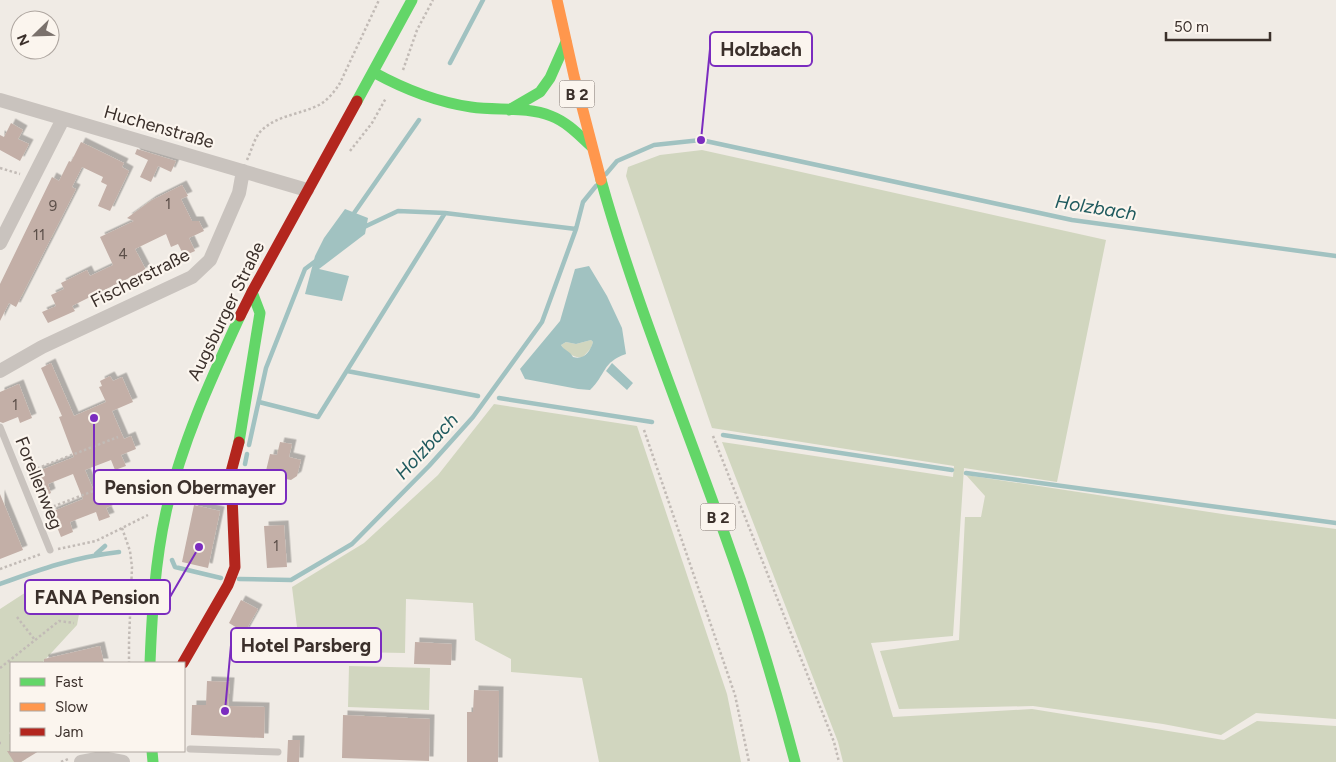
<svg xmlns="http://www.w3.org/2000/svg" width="1336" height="762" font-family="Figtree,sans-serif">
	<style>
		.green { fill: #d1d6bf }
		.water { fill: #a1c2c1; fill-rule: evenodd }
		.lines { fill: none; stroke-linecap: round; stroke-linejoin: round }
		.stream { stroke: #a1c2c1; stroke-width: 4.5 }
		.building { fill: #c3afa7; filter: url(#shadow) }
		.path { stroke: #c2bbb6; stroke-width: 2.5; stroke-dasharray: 2.5 2.5; stroke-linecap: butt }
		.lane { stroke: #c9c3be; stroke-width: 7 }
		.street { stroke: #c9c3be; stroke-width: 14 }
		.fast { stroke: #63d668; stroke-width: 11 }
		.slow { stroke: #ff974d; stroke-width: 11 }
		.jam { stroke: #b3261e; stroke-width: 11 }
		.labels { text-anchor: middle; stroke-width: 4.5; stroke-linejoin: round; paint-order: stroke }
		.number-label { font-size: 15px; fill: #5d504a }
		.shield { fill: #fbf5ee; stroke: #756b66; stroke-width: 1 }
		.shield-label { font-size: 16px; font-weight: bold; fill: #3b302b }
		.street-label { font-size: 18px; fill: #3b302b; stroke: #fbf5ee }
		.water-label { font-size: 19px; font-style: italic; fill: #1f5a5e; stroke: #fbf5ee }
		.leader { fill: none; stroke: #7b2cbf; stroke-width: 2 }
		.callout-dot { fill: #7b2cbf; stroke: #fbf5ee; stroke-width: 2 }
		.callout { fill: #fbf5ee; stroke: #7b2cbf; stroke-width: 2 }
		.callout-label { font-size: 19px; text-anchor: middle; font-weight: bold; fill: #3b302b }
	</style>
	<defs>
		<filter id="shadow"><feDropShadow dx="4.5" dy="-4.5" stdDeviation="0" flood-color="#0004"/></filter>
	</defs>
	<rect width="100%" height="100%" fill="#f0ebe5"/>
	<path class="green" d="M702 150 1106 240 1057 482 964 468 953 636 871 643 893 717 1032 709 1224 740 1257 721 1336 726V762H843L838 742 722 442 953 477 954 466 712 428 626 176 628 167 660 155Z
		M591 340 593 342 591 348 583 357C574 359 566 352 561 345L566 342 576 344Z
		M494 404 637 426 727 694 741 762H599L582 678 511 672V659L475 640 473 603 406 599 405 653 300 651 292 587 364 543 438 475Z
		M966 475 1229 515 1336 529V719L1256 713 1221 735 1163 724 1033 706 899 709 880 651 959 640 965 517H981L985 496Z
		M37 585 82 598 77 625 42 663H11V731L9 733 11 736V751H20L26 759 21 762H0V609Z
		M349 666 430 668 429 710 348 707Z"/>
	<path class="water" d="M345 209 368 218 365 234 319 269 349 276 342 301 305 294 315 256 324 238Z
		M589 266 607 296 622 328 626 354C602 362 606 375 590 390L578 389 525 379 520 369 560 321 575 269ZM591 340 593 342C590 352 584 360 573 357 570 351 564 350 561 345L566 342 576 344Z
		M612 363 633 383 627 390 606 371Z"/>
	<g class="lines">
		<path class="stream" d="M450 63 483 0
			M606 174 617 161 654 145 701 140 1072 220 1336 256
			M352 216 419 120
			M362 228 398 211 445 213 576 229
			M347 371 478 396
			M499 398 652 422
			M259 402 318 417 445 213
			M723 435 952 470
			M249 445 266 368 305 269 317 260
			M245 464 247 454
			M966 473 1336 523
			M96 554 105 546
			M172 560 175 567 221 578
			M239 579 291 580 352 544 429 466 473 417 542 322 576 229 583 202 596 186
			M0 584C41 569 75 557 119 552"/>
	</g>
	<path class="building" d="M11 123 23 130 18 139 29 144 20 161 0 150V135L4 137Z
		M81 142 124 163 122 167 129 171 110 211 98 206 107 185 101 182 103 177 82 167 72 187 76 189 16 307 9 303 0 321V284L52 177 59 181 69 161 71 162Z
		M137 149 176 161 171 172 158 166 151 182 140 177 148 160 135 154Z
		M182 185 188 196 181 199 192 221H199L204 231 189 238 195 251 186 255 184 251 182 252 178 244 171 247 166 234 135 249 146 270 98 293 72 306 75 311 48 323 42 312 56 306 51 295 64 289 61 283 87 270 90 276 113 265 100 237 134 221 127 218 152 200Z
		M51 363 74 416 106 402 99 387 102 386 100 381 110 376 113 381 122 377 133 402 112 411 124 439 131 436 136 449 121 455 126 466 115 470 111 460 85 470 96 496 115 488 120 502 106 508 110 517 99 521 96 512 70 522 73 532 61 537 51 512 83 499 73 474 48 484 51 493 41 498 31 474 74 457 59 417 62 416 41 368Z
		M19 384 32 418 20 423 18 417 3 423 0 422V392Z
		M280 442 292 444 289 457 301 460 297 476 291 480 265 475 270 454 277 455Z
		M0 494 23 550 0 559Z
		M194 505 220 511 208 568 182 562Z
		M284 525 287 567 267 568 264 526Z
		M241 600 258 609 245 632 254 637 248 648 230 638 236 627 239 629 229 623Z
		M415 642 452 644 451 665 414 664Z
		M100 646 104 663H44V659Z
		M207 681 230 682 228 706 265 707 264 738 191 735 192 705H206Z
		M474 690 499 691 498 762H467V712H473Z
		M343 715 430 719 429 761 342 758Z
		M288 740H300L299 762H287Z
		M7 751H39L21 762H14Z"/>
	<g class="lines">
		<path class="path" d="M403 70 417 30 433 0
			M350 151 372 123 386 98
			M247 160C251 152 254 139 260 132 276 115 299 115 319 105 328 100 335 91 340 83L379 0
			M0 168 20 174
			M644 430 735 695 749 762
			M713 436 834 742 839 762
			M28 472 118 437
			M189 494 215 480
			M44 510 114 483
			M122 528 130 551 132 567 129 641V663
			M58 549 96 541 148 515
			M0 569 41 554
			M17 617 35 640
			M0 668 59 621 74 623
			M0 743H1
			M61 762 68 759"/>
		<path class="lane" d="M0 427 50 550
			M190 749 278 752"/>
		<path class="street" d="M0 100 307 190
			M0 243 63 119
			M0 371 42 347 192 277 210 260 239 193 243 171
			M81 762 102 758 123 762"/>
		<path class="fast" d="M373 72C404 89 436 102 471 107 497 111 526 106 551 116 567 122 579 135 591 146
			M357 101 412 0
			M509 110 540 92 550 78 566 42
			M601 180C634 298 681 412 722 527 750 604 774 682 795 762
			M239 442 260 313 252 292
			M150 663C152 612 155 562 166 512 181 444 211 379 240 316
			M152 751 153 762"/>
		<path class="slow" d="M557 0 574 76 601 180"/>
		<path class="jam" d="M240 316 252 292 357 101
			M183 663 228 585 235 567 231 472 239 442"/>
	</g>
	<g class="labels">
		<g class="number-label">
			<text x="168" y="209">1</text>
			<text x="53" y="211">9</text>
			<text x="39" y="240">11</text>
			<text x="123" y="259">4</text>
			<text x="15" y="410">1</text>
			<text x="276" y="551">1</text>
		</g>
		<g class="shield">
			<rect x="559.5" y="80.5" width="35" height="27" rx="4"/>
			<rect x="700.5" y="503.5" width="35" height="27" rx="4"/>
		</g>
		<g class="shield-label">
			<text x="577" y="100">B 2</text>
			<text x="718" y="523">B 2</text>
		</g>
		<g class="street-label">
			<text transform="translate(159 127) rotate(16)" y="6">Huchenstraße</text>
			<text transform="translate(140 278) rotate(-27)" y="6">Fischerstraße</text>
			<text transform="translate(226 311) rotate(-64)" y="6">Augsburger Straße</text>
			<text transform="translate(39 483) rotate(68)" y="6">Forellenweg</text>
		</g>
		<g class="water-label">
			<text transform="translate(1096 207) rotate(9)" y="7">Holzbach</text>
			<text transform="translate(426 446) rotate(-47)" y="7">Holzbach</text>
		</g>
	</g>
	<path class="leader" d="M701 140L710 49M94 418L94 487M199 547L170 597M225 711L231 645"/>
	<g class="callout-dot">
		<circle cx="701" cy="140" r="5"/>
		<circle cx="94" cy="418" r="5"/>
		<circle cx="199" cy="547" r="5"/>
		<circle cx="225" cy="711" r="5"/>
	</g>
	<g class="callout">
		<rect x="710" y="32" width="102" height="34" rx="5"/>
		<rect x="94" y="470" width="192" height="34" rx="5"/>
		<rect x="25" y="580" width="145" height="34" rx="5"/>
		<rect x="231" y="628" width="150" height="34" rx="5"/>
	</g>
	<g class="callout-label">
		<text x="761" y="56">Holzbach</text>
		<text x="190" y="494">Pension Obermayer</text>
		<text x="97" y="604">FANA Pension</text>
		<text x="306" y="652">Hotel Parsberg</text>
	</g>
	<rect x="10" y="662" width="175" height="90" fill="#fbf5ee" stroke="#aea6a0"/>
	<rect x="20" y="678" width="25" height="8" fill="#63d668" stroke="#aea6a0"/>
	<text x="55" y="687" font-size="15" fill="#3b302b">Fast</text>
	<rect x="20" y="703" width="25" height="8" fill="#ff974d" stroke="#aea6a0"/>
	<text x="55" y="712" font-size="15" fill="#3b302b">Slow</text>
	<rect x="20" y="728" width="25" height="8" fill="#b3261e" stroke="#aea6a0"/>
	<text x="55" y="737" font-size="15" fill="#3b302b">Jam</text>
	<g transform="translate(35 35) rotate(247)"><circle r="24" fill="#fbf5ee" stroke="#aea6a0"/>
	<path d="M0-4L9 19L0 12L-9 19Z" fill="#7a716c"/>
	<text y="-8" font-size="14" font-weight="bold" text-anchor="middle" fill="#3b302b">N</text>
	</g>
	<path d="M1166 32v8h104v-8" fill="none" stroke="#3b302b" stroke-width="2.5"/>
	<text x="1174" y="32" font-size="15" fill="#3b302b" stroke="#fbf5ee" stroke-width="4" paint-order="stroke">50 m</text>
</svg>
